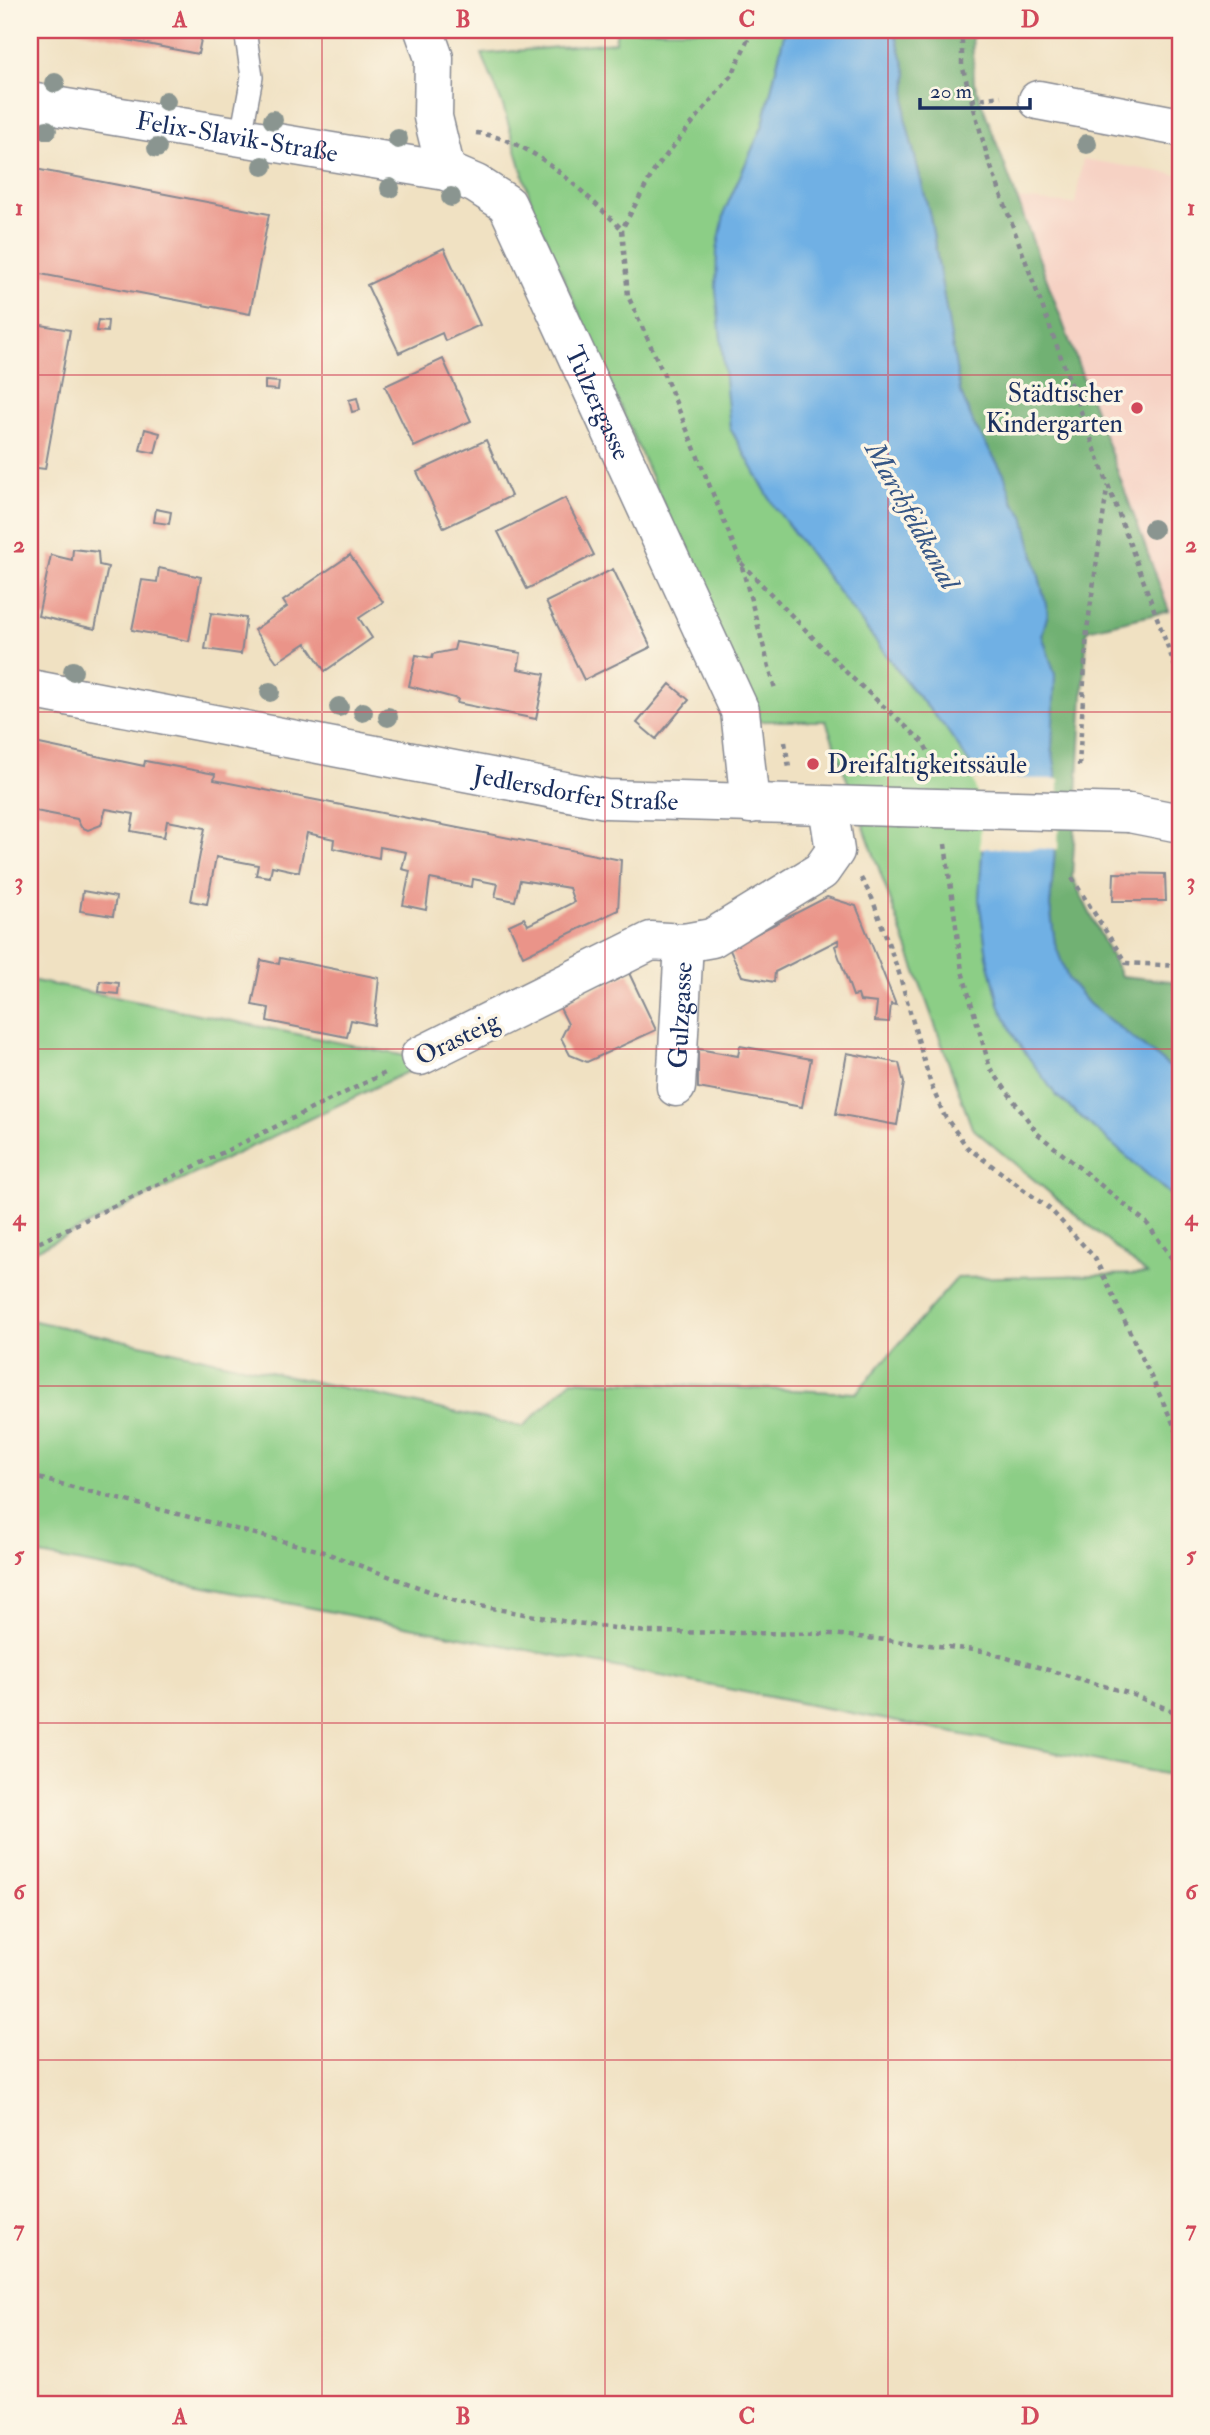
<svg xmlns="http://www.w3.org/2000/svg" width="1210" height="2435" font-family="'IM FELL Double Pica',serif">
	<style>
		.built { fill: #f6d2c4 }
		.green { fill: #8cce86; stroke: #547e72; stroke-width: 2 }
		.forest { fill: #71b173; stroke: #467068; stroke-width: 2 }
		.water { fill: #70b0e4; stroke: #4670a1; stroke-width: 2 }
		.pier { fill: #f0e1c2 }
		.building { fill: #ea9489 }
		.lines { fill: none; stroke-linecap: round; stroke-linejoin: round }
		.service-casing { stroke: #868890; stroke-width: 24 }
		.minor-casing { stroke: #868890; stroke-width: 41 }
		.tertiary-casing { stroke: #868890; stroke-width: 41 }
		.path { stroke: #868890; stroke-width: 4.5; stroke-dasharray: 5 5; stroke-linecap: butt }
		.service { stroke: #fff; stroke-width: 21 }
		.minor { stroke: #fff; stroke-width: 38 }
		.tertiary { stroke: #fff; stroke-width: 38 }
		.tertiary-bridge-casing { stroke: #868890; stroke-width: 41; stroke-linecap: butt }
		.tertiary-bridge { stroke: #fff; stroke-width: 38 }
		.tree { fill: #8a9590 }
		.grid { fill: none; stroke: #d1495b; stroke-width: 2; stroke-opacity: 0.55 }
		.poi-dot { fill: #d1495b; stroke: #fcf5e5; stroke-width: 2.5 }
		.labels { text-anchor: middle; stroke-width: 7; stroke-linejoin: round; paint-order: stroke }
		.street-label { font-size: 26px; fill: #1b2f5e; stroke: #fcf5e5 }
		.poi-label { font-size: 26px; fill: #1b2f5e; stroke: #fcf5e5; text-anchor: end }
		.water-label { font-size: 28px; font-style: italic; fill: #355686; stroke: #fcf5e5 }
		.neatline { fill: none; stroke: #d1495b; stroke-width: 2.5 }
		.grid-label { font-size: 23px; text-anchor: middle; font-weight: bold; fill: #d1495b }
	</style>
	<rect width="100%" height="100%" fill="#fcf5e5"/>
	<filter id="ink" filterUnits="userSpaceOnUse"><feTurbulence type="fractalNoise" baseFrequency=".0143" numOctaves="2"/><feDisplacementMap in="SourceGraphic" scale="14" xChannelSelector="R" yChannelSelector="G"/><feConvolveMatrix kernelMatrix="1 2 1 2 8 2 1 2 1" color-interpolation-filters="sRGB"/></filter>
	<filter id="wash" filterUnits="userSpaceOnUse"><feTurbulence type="fractalNoise" baseFrequency=".00686" numOctaves="4" result="noise"/><feDisplacementMap in="SourceGraphic" scale="28" xChannelSelector="R" yChannelSelector="G"/><feGaussianBlur stdDeviation="1.57" result="paint"/><feColorMatrix in="noise" values="0 0 0 0 0 0 0 0 0 0 0 0 0 0 0 0 0 1.4 0 .05"/><feComposite in="paint" operator="in"/></filter>
	<g filter="url(#wash)">
		<rect width="100%" height="100%" fill="#f0e1c2"/>
		<path class="built" d="M1083 159 1180 175V641L1017 199 1075 204Z"/>
		<path class="green" d="M617 30H785L763 125 725 210 730 428 774 506 911 688 945 727 975 771 985 810 979 899 987 956 1000 1007 1056 1095 1180 1203V1777L30 1553V1320L523 1427 572 1380 856 1393 957 1278 1147 1274 972 1128 826 721H759L534 211 503 106 482 54 615 42Z
			M30 980 430 1061 30 1253Z"/>
		<path class="forest" d="M894 30H972L974 82 1169 611 1087 630 1072 877 1121 976 1180 982V1075L1089 1004 1068 979 1055 944 1050 906 1055 849 1056 773 1052 747 1055 675 1042 635 1048 613 1024 516 1013 502 1004 474 974 425 960 391 930 216 905 118 907 74Z"/>
		<path class="water" d="M785 30H894L907 74 905 118 930 216 960 391 974 425 1004 474 1013 502 1024 516 1048 613 1042 635 1055 675 1052 747 1056 773 1055 849 1050 906 1055 944 1068 979 1089 1004 1180 1075V1203L1056 1095 1016 1040 1000 1007 987 956 979 899 985 810 975 771 945 727 911 688 774 506 730 428 716 290 717 250 725 210 763 125Z"/>
		<path class="pier" d="M973 778 1059 779 1058 849 980 848 981 811Z"/>
		<g id="blocks">
			<path class="building" d="M76 30H203L198 54Z
				M30 168 269 214 250 314 30 272Z
				M444 248 480 325 445 341 442 333 399 353 367 285Z
				M98 320 108 321 107 332 96 331Z
				M30 323 70 330 45 469 30 467Z
				M443 359 471 421 414 447 385 386Z
				M265 381 279 382 278 390 265 389Z
				M357 398 360 410 352 412 349 400Z
				M145 429 160 433 155 453 140 450Z
				M486 440 511 496 444 528 417 472Z
				M565 498 594 555 527 589 498 532Z
				M156 509 171 512 169 524 154 522Z
				M73 549 98 552 99 565 108 567 95 629 38 616 51 555 72 560Z
				M350 555 383 602 359 618 372 638 325 671 306 643 277 662 254 630 287 607 283 601Z
				M159 568 201 577 189 641 132 630 142 580 157 582Z
				M613 569 651 647 584 680 546 602Z
				M211 613 246 618 241 654 205 649Z
				M456 642 521 653 518 669 545 674 536 719 457 703 458 699 409 686 416 655 432 658 433 654 454 650Z
				M670 684 689 700 656 739 637 723Z
				M30 742 144 766 145 761 215 774 214 780 621 860 618 910 523 956 509 925 524 918 528 925 574 902 569 888 520 880 515 901 495 897 498 884 473 879 472 887 430 879 426 910 403 905 410 871 402 869 406 852 380 847 379 858 333 848 334 839 307 833 299 872 272 866 270 877 256 875 258 865 216 857 207 904 191 901 205 828 167 821 164 837 131 831 134 814 106 809 101 825 88 830 81 827 77 819 30 810Z
				M1114 873 1165 874 1166 901H1113Z
				M83 891 116 897 113 916 80 911Z
				M827 897 856 906 896 1005 891 1004 889 1022 875 1021 877 1003 860 1001 858 995 853 996 835 946 839 944 838 940 775 972 774 982 742 976 729 948Z
				M280 958 379 978 374 1025 351 1020 347 1037 267 1021 269 1008 252 1005 261 960 279 964Z
				M629 973 656 1030 587 1062 570 1055 561 1038 568 1024 559 1006Z
				M100 981 119 983 118 994 99 992Z
				M740 1046 811 1059 802 1107 698 1088V1049L738 1056Z
				M847 1053 899 1063 904 1083 897 1125 836 1114Z"/>
		</g>
	</g>
	<g filter="url(#ink)">
		<use href="#blocks" fill-opacity="0" stroke="#868890" stroke-width="2"/>
		<g class="lines">
			<defs>
				<path id="service" d="M241 136 252 77 245 30"/>
				<g id="minor">
					<path d="M424 30 434 58 433 117 446 171"/>
					<path d="M1038 100 1180 127"/>
					<path id="s1" d="M30 102 446 171 476 184 507 204 740 711 750 804"/>
					<path d="M420 1056 651 941 684 943 712 938 821 871 835 851 828 806"/>
					<path id="s2" d="M676 1087 684 943"/>
				</g>
				<g id="tertiary">
					<path id="s3" d="M30 689 606 799 897 807"/>
					<path d="M1129 813 1180 823"/>
				</g>
			</defs>
			<use href="#service" class="service-casing"/>
			<use href="#minor" class="minor-casing"/>
			<use href="#tertiary" class="tertiary-casing"/>
			<path class="path" d="M752 30 733 73 655 169 622 229 628 296 670 388 741 563 775 689
				M962 30V65L988 159 1180 680
				M971 100 1001 96
				M476 133C534 139 581 191 622 229
				M741 563 850 676 923 742 937 769
				M785 742 789 768
				M1079 766 1087 630 1107 489
				M945 844 962 971 990 1068 1038 1134 1146 1222 1180 1270
				M861 878 872 898 899 973 931 1085 944 1115 967 1147 1051 1210 1095 1258 1180 1438
				M1072 878 1126 963 1180 966
				M30 1247 387 1072
				M30 1476 321 1551 458 1602 568 1622 646 1632 832 1634 983 1651 1128 1693 1180 1714"/>
			<use href="#service" class="service"/>
			<use href="#minor" class="minor"/>
			<use href="#tertiary" class="tertiary"/>
			<defs>
				<path id="tertiary-bridge" d="M897 807 1129 813"/>
			</defs>
			<use href="#tertiary-bridge" class="tertiary-bridge-casing"/>
			<use href="#tertiary-bridge" class="tertiary-bridge"/>
		</g>
		<g class="tree">
			<circle cx="55" cy="83" r="10"/>
			<circle cx="166" cy="101" r="10"/>
			<circle cx="273" cy="120" r="10"/>
			<circle cx="47" cy="130" r="10"/>
			<circle cx="398" cy="139" r="10"/>
			<circle cx="1087" cy="144" r="10"/>
			<circle cx="157" cy="148" r="10"/>
			<circle cx="263" cy="166" r="10"/>
			<circle cx="390" cy="188" r="10"/>
			<circle cx="451" cy="197" r="10"/>
			<circle cx="1153" cy="529" r="10"/>
			<circle cx="73" cy="671" r="10"/>
			<circle cx="270" cy="692" r="10"/>
			<circle cx="339" cy="707" r="10"/>
			<circle cx="363" cy="712" r="10"/>
			<circle cx="388" cy="717" r="10"/>
		</g>
	</g>
	<path class="grid" d="M322 30V2405M605 30V2405M888 30V2405M30 375H1180M30 712H1180M30 1049H1180M30 1386H1180M30 1723H1180M30 2060H1180"/>
	<g class="poi-dot">
		<circle cx="1137" cy="408" r="7"/>
		<circle cx="813" cy="764" r="7"/>
	</g>
	<g class="labels">
		<g class="street-label">
			<text dy="9" stroke="none"><textPath href="#s1" startOffset="210">Felix-Slavik-Straße</textPath></text>
			<text dy="9" stroke="none"><textPath href="#s1" startOffset="710">Tulzergasse</textPath></text>
			<text dy="9" stroke="none"><textPath href="#s3" startOffset="555">Jedlersdorfer Straße</textPath></text>
			<text dy="9" stroke="none"><textPath href="#s2" startOffset="72">Gulzgasse</textPath></text>
			<text transform="translate(457 1038) rotate(-26)" y="9">Orasteig</text>
		</g>
		<g class="poi-label">
			<text x="1123" y="402">Städtischer<tspan x="1123" dy="30">Kindergarten</tspan></text>
			<text x="827" y="773" text-anchor="start">Dreifaltigkeitssäule</text>
		</g>
		<g class="water-label">
			<text transform="translate(913 515) rotate(61)" y="10">Marchfeldkanal</text>
		</g>
	</g>
	<rect width="1210" height="2435" fill="none" stroke="#fcf5e5" stroke-width="77"/>
	<path d="M920 98v10h110v-10" fill="none" stroke="#1b2f5e" stroke-width="3.5"/>
	<text x="930" y="98" font-size="21" fill="#1b2f5e" stroke="#fcf5e5" stroke-width="5" paint-order="stroke">20 m</text>
	<rect x="38" y="38" width="1134" height="2358" class="neatline"/>
	<g class="grid-label">
		<text x="180" y="27">A</text>
		<text x="463" y="27">B</text>
		<text x="747" y="27">C</text>
		<text x="1030" y="27">D</text>
		<text x="19" y="215">1</text>
		<text x="1191" y="215">1</text>
		<text x="19" y="552">2</text>
		<text x="1191" y="552">2</text>
		<text x="19" y="889">3</text>
		<text x="1191" y="889">3</text>
		<text x="19" y="1225">4</text>
		<text x="1191" y="1225">4</text>
		<text x="19" y="1562">5</text>
		<text x="1191" y="1562">5</text>
		<text x="19" y="1899">6</text>
		<text x="1191" y="1899">6</text>
		<text x="19" y="2236">7</text>
		<text x="1191" y="2236">7</text>
		<text x="180" y="2424">A</text>
		<text x="463" y="2424">B</text>
		<text x="747" y="2424">C</text>
		<text x="1030" y="2424">D</text>
	</g>
</svg>
